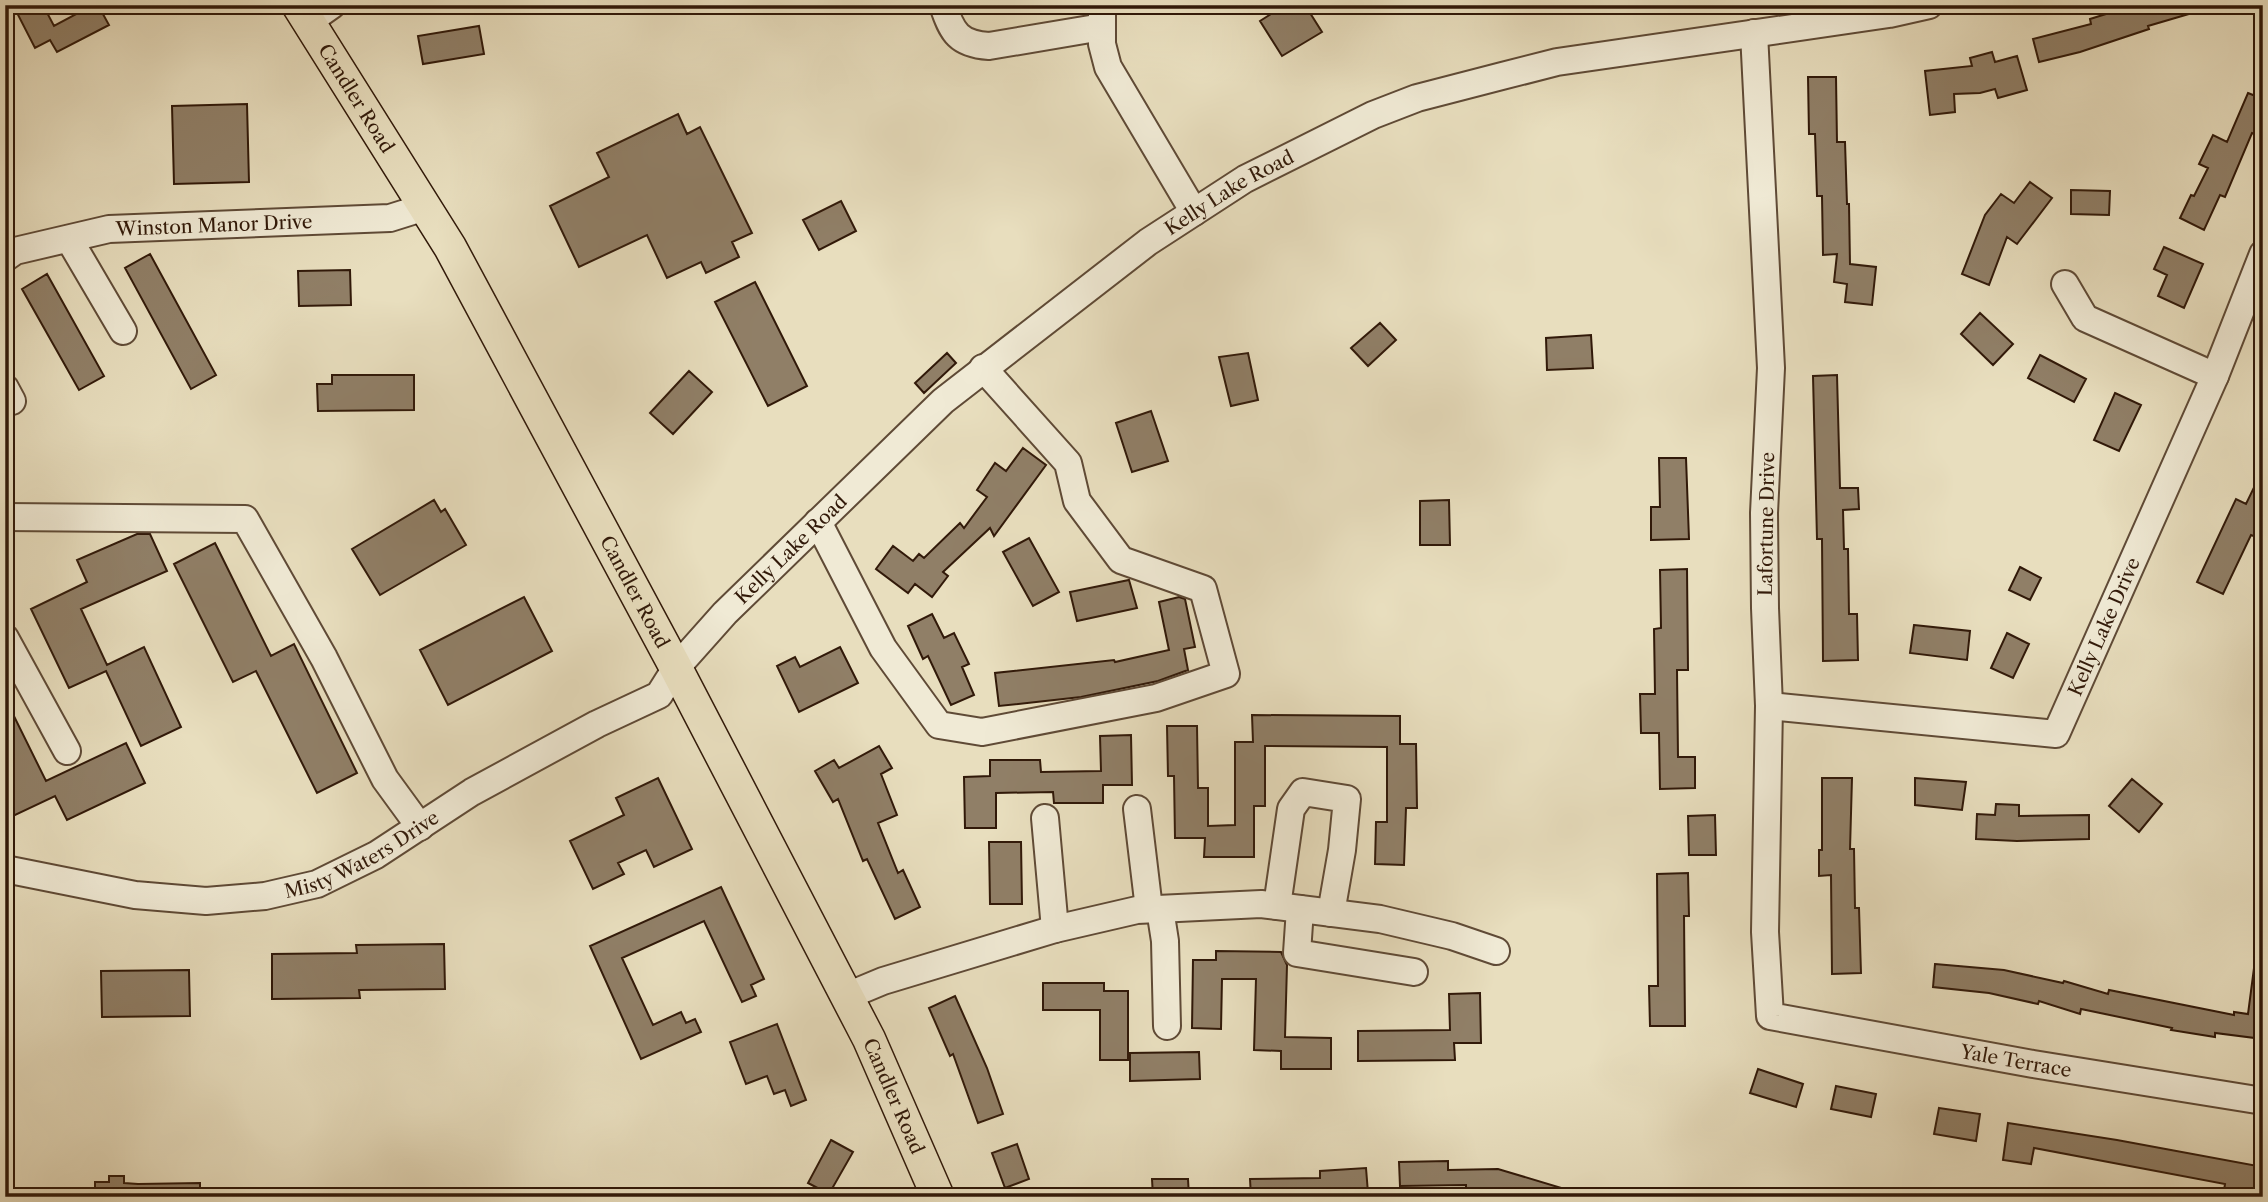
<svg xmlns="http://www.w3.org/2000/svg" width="2268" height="1202" font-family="'Libre Caslon Text',serif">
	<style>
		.building { fill: #907f67; stroke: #311909; stroke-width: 2 }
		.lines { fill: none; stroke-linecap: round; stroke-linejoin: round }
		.minor-casing { stroke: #5f4a36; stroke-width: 30 }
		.major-casing { stroke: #311909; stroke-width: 35 }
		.minor { stroke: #f0ead5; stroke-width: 26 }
		.major { stroke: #e8debe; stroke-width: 32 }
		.labels { text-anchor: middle; stroke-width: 6; stroke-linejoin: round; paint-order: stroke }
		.street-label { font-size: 19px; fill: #311909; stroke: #f0ead5 }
	</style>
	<rect width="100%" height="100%" fill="#e8debe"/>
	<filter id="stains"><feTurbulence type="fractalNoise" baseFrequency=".00286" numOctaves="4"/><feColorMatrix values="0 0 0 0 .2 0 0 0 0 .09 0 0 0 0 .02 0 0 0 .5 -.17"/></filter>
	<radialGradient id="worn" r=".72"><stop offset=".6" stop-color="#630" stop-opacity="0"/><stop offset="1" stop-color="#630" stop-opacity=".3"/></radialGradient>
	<path class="building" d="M13 5H43L54 26 93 5H98L109 25 57 52 50 40 35 48Z
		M1285 5H1305L1322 32 1282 56 1260 21Z
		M2135 5H2206V9L2148 26 2149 29 2080 52 2039 62 2033 39 2091 24 2090 19Z
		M479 26 484 54 423 64 418 36Z
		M1992 52 1995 62 2017 56 2027 90 1998 98 1995 89 1980 93 1954 94 1955 112 1930 115 1925 71 1972 66 1970 58Z
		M1808 77H1836L1837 142H1845L1847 204H1849L1850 264 1876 267 1872 305 1845 302 1847 284 1834 282 1837 254 1823 255 1822 196H1817L1815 134H1809Z
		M2248 93 2263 99V121L2257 135 2252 133 2225 197 2220 195 2204 230 2180 218 2191 195 2194 196 2208 168 2199 164 2213 135 2227 142Z
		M247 104 249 182 174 184 172 106Z
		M678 114 687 134 700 127 752 233 732 242 739 257 706 273 701 262 667 278 647 235 579 267 550 206 609 177 597 153Z
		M2030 182 2052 198 2017 244 2007 237 1989 285 1962 274 1985 215 2001 194 2014 203Z
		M2071 190 2110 191 2109 215 2071 214Z
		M841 201 856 231 819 250 803 220Z
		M2164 247 2203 264 2184 308 2158 296 2167 275 2154 269Z
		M150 254 216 375 191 389 125 268Z
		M350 270 351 305 299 306 298 271Z
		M47 274 104 376 79 390 22 289Z
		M755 282 807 386 768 406 715 302Z
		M1980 313 2013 344 1993 365 1961 334Z
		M1380 323 1396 340 1368 366 1351 348Z
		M1591 335 1593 368 1547 370 1546 338Z
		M947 353 956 363 924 393 915 383Z
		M1248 353 1258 400 1231 406 1219 357Z
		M2040 355 2086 379 2074 402 2028 378Z
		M689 371 712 392 673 434 650 413Z
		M332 375H414V410L318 411 317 384H332Z
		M1837 375 1840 488H1858L1859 509 1843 510 1844 549H1848L1849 614H1857L1858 660 1823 661 1822 539H1817L1813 376Z
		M2115 393 2141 405 2119 451 2094 440Z
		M1151 411 1168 461 1132 472 1116 423Z
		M1023 448 1046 465 994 536 990 528 943 572 948 576 932 597 915 584 908 593 876 569 893 546 913 561 919 554 924 558 960 523 964 528 987 497 977 490 995 463 1006 471Z
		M1659 458H1686L1689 539 1651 540V507H1660Z
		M2263 469V523L2256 537 2251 535 2223 594 2197 582 2236 499 2246 504Z
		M434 500 441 512 445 509 466 545 380 595 352 549Z
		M1449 500 1450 545H1420V501Z
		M137 534H150L167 571 81 609 107 665 144 647 181 727 141 746 106 671 69 688 31 609 87 582 77 560Z
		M1029 538 1059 592 1033 606 1003 552Z
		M215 543 271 656 294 644 357 773 317 793 256 671 233 682 174 564Z
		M2020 567 2041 578 2030 600 2009 590Z
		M1687 569 1688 670H1677L1678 757H1695V788L1660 789 1659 733H1641L1640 694H1655L1654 629 1661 628 1660 570Z
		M1129 580 1137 608 1077 621 1070 592Z
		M524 597 552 651 448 705 420 650Z
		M1179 597 1185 599 1195 647 1184 649 1188 670 1158 681 1081 697 999 706 995 673 1114 660 1115 662 1169 650 1159 602Z
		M932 614 944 638 954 633 969 664 962 667 974 695 951 705 928 656 923 659 908 626Z
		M1914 625 1970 631 1967 660 1910 653Z
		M2007 633 2029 644 2013 678 1991 668Z
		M840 647 858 683 799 712 777 666 795 657 800 667Z
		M5 698 46 781 126 743 145 783 67 820 55 796 13 816 5 799Z
		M1252 715 1400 716V744H1416L1417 808H1406L1404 865 1375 864 1376 822H1387V747L1265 746V806H1254V857H1204L1205 838H1175L1174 776H1168L1167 726H1197L1198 788H1208V826L1235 825V742H1253Z
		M1131 735 1132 785H1103V803H1054L1053 792 996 793V828H965L964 777 990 776V760H1040L1041 772 1101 771 1100 736Z
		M879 746 892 768 881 774 897 815 878 823 898 873 903 870 920 907 895 919 867 859 863 861 838 799 833 802 815 771 834 760 839 768Z
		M658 778 692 849 654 867 646 850 618 863 624 874 593 889 570 841 624 815 616 798Z
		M1822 778H1852L1850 849H1854L1855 908H1859L1861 973 1832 974 1831 875 1819 876V850H1822Z
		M1915 778 1966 782 1962 810 1915 805Z
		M2132 779 2162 804 2139 832 2109 806Z
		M1996 804 2019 805V816L2089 815V839L2017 841 1976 839 1977 814 1995 815Z
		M1715 815 1716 855H1689L1688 816Z
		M989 842H1021L1022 904H990Z
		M1688 873 1689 916H1684L1685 1026H1650L1649 986H1658L1657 874Z
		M721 887 764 979 751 985 756 996 742 1002 704 921 622 958 653 1025 681 1012 686 1023 695 1019 701 1032 641 1059 590 946Z
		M444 944 445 989 359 990 360 998 272 999V954L357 953 356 945Z
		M1216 951 1281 952 1287 965 1285 1037 1331 1038V1069H1281V1051L1254 1050 1256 979H1222L1221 1029 1192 1028 1193 960H1216Z
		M1935 964 2004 970 2063 983 2064 981 2108 994 2109 990 2234 1015V1012L2248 1014 2254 968 2263 969V1039L2215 1033V1037L2171 1030 2172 1028 2081 1009 2080 1014 2039 1001 2038 1004 1989 993 1933 987Z
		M189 970 190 1016 102 1017 101 971Z
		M1043 983H1104V991H1128V1060H1100V1010H1043Z
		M1480 993 1481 1043H1454L1455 1060 1358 1061V1031L1450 1030 1449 994Z
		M955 996 987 1068 1003 1114 978 1123 953 1054 950 1056 929 1008Z
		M777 1024 806 1100 791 1106 785 1090 774 1094 767 1076 746 1084 730 1042Z
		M1199 1052 1200 1079 1130 1081V1053Z
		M1758 1069 1803 1084 1796 1107 1750 1093Z
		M1836 1086 1876 1094 1871 1117 1831 1109Z
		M1939 1108 1980 1114 1976 1141 1934 1134Z
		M2008 1123 2117 1140 2263 1167 2258 1197H2223L2225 1184 2034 1148 2031 1164 2003 1160Z
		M831 1140 853 1152 829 1194 808 1183Z
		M1017 1144 1029 1179 1005 1188 992 1153Z
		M1448 1161V1170L1498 1169 1578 1193V1197H1515L1516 1193 1466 1194V1185L1400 1186 1399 1162Z
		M1366 1168 1368 1193 1320 1197H1251L1250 1179 1320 1178V1171Z
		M109 1176H124V1183L138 1184 200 1183V1197H95V1182H109Z
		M1152 1179H1188L1189 1197H1153Z"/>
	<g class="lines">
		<defs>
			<g id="minor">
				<path d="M943 5C952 33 959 44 989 46L1102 27"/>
				<path d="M1102 5V44L1108 67 1194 212"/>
				<path d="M308 22 332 5"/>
				<path id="s1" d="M1754 33 1771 368 1764 513 1765 608 1769 706 1765 932 1770 1016 2033 1064 2263 1101"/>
				<path d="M69 239 123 331"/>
				<path id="s2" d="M5 258 15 251 109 229 390 218 425 207"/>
				<path d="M2065 284 2085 318 2215 376"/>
				<path d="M5 388 12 401"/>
				<path d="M5 517 245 519 324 658 385 779 420 827"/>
				<path d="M818 522 883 648 939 725 982 732 1156 698 1226 674 1203 589 1121 560 1077 501 1068 463 983 368"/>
				<path d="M5 638 67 751"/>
				<path id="s3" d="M1769 706 2056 734 2215 376 2263 254"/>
				<path d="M1137 809 1149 909"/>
				<path d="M1045 818 1055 929"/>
				<path id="s4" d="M5 869 135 895 206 901 265 896 317 884 376 855 472 792 597 724 659 695 676 668 725 613 943 401 1148 242 1245 179 1373 115 1417 98 1502 76 1557 62 1889 14 1929 5"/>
				<path d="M1277 906 1291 809 1303 792 1347 799 1342 850 1331 913"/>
				<path d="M1160 909 1165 941 1167 1026"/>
				<path d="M1300 909 1297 953 1414 972"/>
				<path d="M847 996 883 981 1055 929 1137 910 1261 904 1380 919 1452 936 1496 951"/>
			</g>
			<g id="major">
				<path id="s5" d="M298 5 450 247 509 357 676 668 869 1039 938 1197"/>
			</g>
		</defs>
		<use href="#minor" class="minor-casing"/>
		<use href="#major" class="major-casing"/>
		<use href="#minor" class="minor"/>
		<use href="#major" class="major"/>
	</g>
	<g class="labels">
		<g class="street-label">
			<text dy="7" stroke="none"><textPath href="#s5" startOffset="110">Candler Road</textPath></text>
			<text dy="7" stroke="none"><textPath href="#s4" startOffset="1472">Kelly Lake Road</textPath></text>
			<text dy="7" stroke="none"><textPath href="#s2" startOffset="214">Winston Manor Drive</textPath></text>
			<text transform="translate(1766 524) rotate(-89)" y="7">Lafortune Drive</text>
			<text dy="7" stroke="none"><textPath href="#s4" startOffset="905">Kelly Lake Road</textPath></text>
			<text dy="7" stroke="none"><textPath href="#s5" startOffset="677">Candler Road</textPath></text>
			<text dy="7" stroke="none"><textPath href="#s3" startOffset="406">Kelly Lake Drive</textPath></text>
			<text dy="7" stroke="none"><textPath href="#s4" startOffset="369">Misty Waters Drive</textPath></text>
			<text dy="7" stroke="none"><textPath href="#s1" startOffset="1234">Yale Terrace</textPath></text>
			<text dy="7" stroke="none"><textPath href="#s5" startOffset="1244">Candler Road</textPath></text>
		</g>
	</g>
	<rect width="2268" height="1202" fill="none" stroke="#e8debe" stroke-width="28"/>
	<rect x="7" y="7" width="2254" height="1188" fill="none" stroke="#311909" stroke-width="3.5"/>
	<rect x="14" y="14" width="2240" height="1174" fill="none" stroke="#311909" stroke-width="2"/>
	<rect width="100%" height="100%" filter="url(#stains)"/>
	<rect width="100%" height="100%" fill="url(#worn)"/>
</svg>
